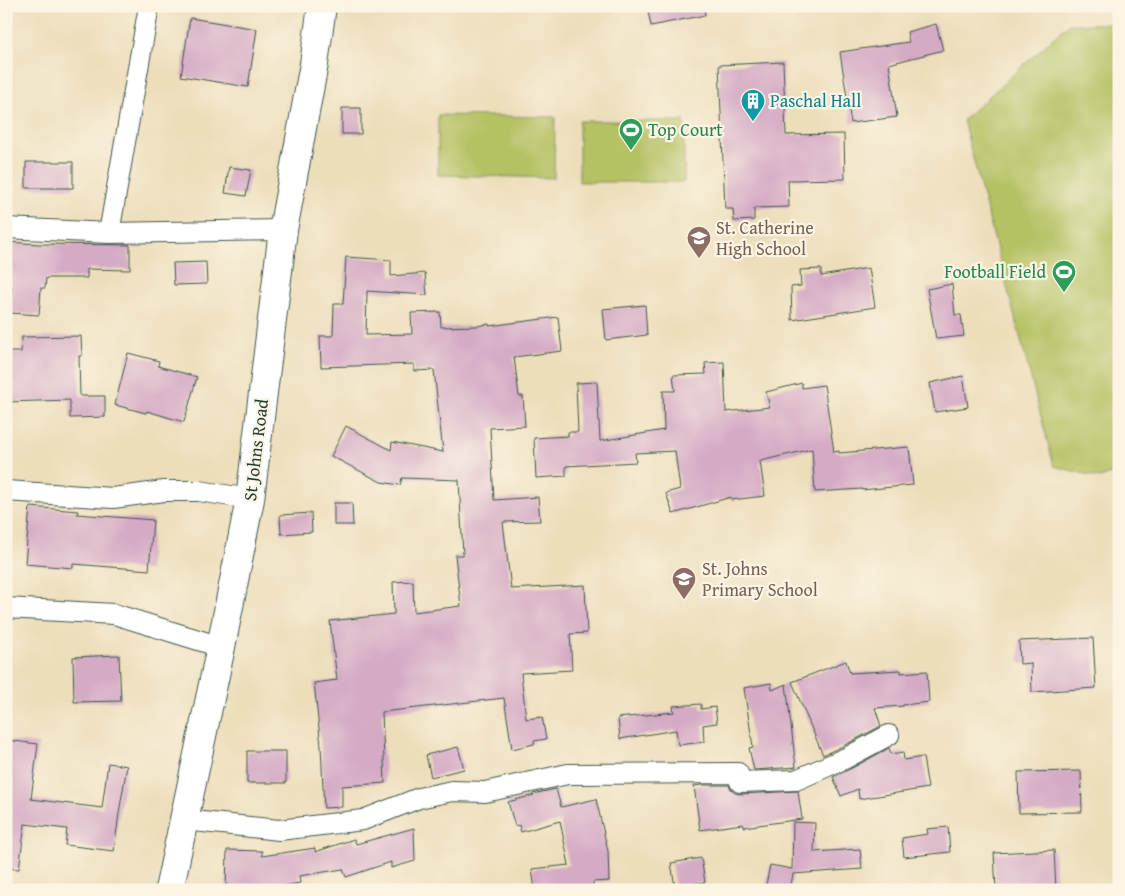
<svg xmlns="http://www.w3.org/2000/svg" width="1125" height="896" font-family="'Gentium Book Plus',serif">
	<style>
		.green { fill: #b5c163; stroke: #6a7f4c }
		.building { fill: #d4aac5 }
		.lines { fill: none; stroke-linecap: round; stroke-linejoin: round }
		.minor-casing { stroke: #3e5548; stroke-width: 22 }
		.secondary-casing { stroke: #3e5548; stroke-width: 30 }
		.minor { stroke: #fff; stroke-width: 20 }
		.secondary { stroke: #fff; stroke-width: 28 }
		.labels { text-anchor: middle; stroke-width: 4.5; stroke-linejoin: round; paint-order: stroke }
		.culture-label { font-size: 18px; fill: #0d838f; stroke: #fcf5e5; text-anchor: start }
		.leisure-label { font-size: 18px; fill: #27864d; stroke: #fcf5e5; text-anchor: start }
		.education-label { font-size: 18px; fill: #785e54; stroke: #fcf5e5; text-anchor: start }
		.street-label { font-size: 18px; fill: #1f3d34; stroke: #fcf5e5 }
	</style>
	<rect width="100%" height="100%" fill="#fcf5e5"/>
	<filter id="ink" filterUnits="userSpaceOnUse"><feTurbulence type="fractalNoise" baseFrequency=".02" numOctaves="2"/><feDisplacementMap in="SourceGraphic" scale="10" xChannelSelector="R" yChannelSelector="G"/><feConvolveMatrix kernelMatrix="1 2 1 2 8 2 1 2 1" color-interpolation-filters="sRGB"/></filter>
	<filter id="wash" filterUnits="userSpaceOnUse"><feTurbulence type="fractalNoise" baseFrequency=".0096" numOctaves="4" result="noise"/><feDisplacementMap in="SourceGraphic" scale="20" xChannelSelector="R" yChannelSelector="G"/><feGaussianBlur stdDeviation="1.12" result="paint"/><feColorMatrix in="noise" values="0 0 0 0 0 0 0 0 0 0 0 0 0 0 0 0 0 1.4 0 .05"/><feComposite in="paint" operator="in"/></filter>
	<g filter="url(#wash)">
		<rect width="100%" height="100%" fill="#eddebb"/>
		<path class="green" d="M1069 24H1119V471L1100 478 1054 466 963 120Z
			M438 115 555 117 554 178 438 175Z
			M579 121H684V182H579Z"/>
		<g id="blocks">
			<path class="building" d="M647 6H704L705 15 651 26Z
				M190 18 257 29 248 87 181 76Z
				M936 24 943 50 889 64 897 117 851 123 840 52 909 42 907 32Z
				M783 62 786 135 844 134 845 179 788 180 789 207 754 208V220L734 221 733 209H725L719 65Z
				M342 108H361V134H342Z
				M26 162H73V188H26Z
				M229 167 251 170 246 196 225 193Z
				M6 242 39 244 130 245V270L87 269V278H46L45 288H41L39 315 10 313 12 287H6Z
				M346 257 391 260V276L425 273 427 295 367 291 366 335 412 334 411 313 440 312 441 327 476 326 489 324V326L558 317 562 351 514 357 519 396H523L525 426 490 428 494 500 538 497 540 521 503 522 511 589 585 585 587 633 570 634 572 670 521 673 526 719 542 717 546 739 534 741V744L512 749 504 698 382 712 385 783 342 786V807L324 808 321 746 314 683 337 680 330 621 394 614 393 582 413 581 414 612 461 606 455 555H463L459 480 402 478 400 485 381 482 331 456 346 426 391 450 392 442 443 452 434 370 414 371V364L321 367 320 336H333L334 304H343Z
				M206 262 207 284 174 285 173 263Z
				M869 268 875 307 792 320 791 287 801 286 800 270 821 269V276Z
				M952 284 955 315H961L964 336 936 339 927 289Z
				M645 305 647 335 606 340 603 309Z
				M81 336 82 356H79L80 396H105V417L70 418V400L6 402V352H21L22 337Z
				M128 353 159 361 158 366 197 377 184 422 147 411 146 413 115 405Z
				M724 362 726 412 770 407 766 392 802 383V388L824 385 834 452 839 451V453L909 447 913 485 862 490V489L815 492 812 449 760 461 765 496 731 500V497L673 514 666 493 680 489 675 451 635 453 636 462 566 466V476L536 478 534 438 568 436V432H578L576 383 597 382 600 441 664 430 663 391H675L673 375 706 374 705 363Z
				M963 376 968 407 935 412 930 383Z
				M334 503H352L353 525H334Z
				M30 507 78 511 77 514 153 520 149 570 73 564V568L25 564Z
				M311 513 312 532 281 534 280 515Z
				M1093 638 1096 688 1032 692 1031 663 1020 664 1019 641Z
				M119 655 121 701 74 702 73 657Z
				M846 661 850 673 901 670V673L927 671 929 702 903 705V706L875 708 881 726 841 747 823 755 792 682Z
				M771 683 772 690 786 684 796 767 754 770 749 748 753 747 744 688Z
				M701 704V709L715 707 717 723 703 725 704 742 678 745 676 730 620 739 618 718 674 712 673 706Z
				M6 740 38 744 31 799 102 808 108 763 127 766 119 813 114 851 65 845 67 829 25 824 19 869 6 868Z
				M458 747 464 769 431 777 426 755Z
				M889 748 891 754 903 752 904 760 923 757 928 788 859 799 858 789 841 796 833 777 852 768Z
				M247 751H286V783H247Z
				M1081 771 1082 812 1019 813 1018 772Z
				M702 785H729L731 790 735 793 740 794 798 791 802 819 744 827 743 824 700 830 694 786Z
				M556 789 561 807 596 799 608 851 609 881 593 882V889L535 890 532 869 569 865 560 821 521 832 519 825 515 826 508 802 534 795 533 794Z
				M793 822 815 823 814 852 860 849 862 869 793 874 790 890H765L770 865 792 869Z
				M948 827 950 852 904 857 902 838 928 834 927 829Z
				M414 828 415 861 391 868V862L346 877 343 869 299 876 300 883 284 886 248 885V890H226L227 850 262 851V856L315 848V852L354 839 356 844Z
				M1054 850 1056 890H996L994 853Z
				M701 858 705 882 675 887 671 863Z"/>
		</g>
	</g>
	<g filter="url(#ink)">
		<use href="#blocks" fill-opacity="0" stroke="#3e5548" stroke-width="1"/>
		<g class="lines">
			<defs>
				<path id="minor" d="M6 228 109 233 283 230
					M109 233 149 6
					M6 491 113 498 164 491H199L250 499
					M6 608 114 614 221 647
					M184 820 279 830 363 820 419 798 452 791 485 792 568 774 738 773 740 782 796 780 846 758 889 735"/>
				<path id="secondary" d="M169 890 221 647 250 499 283 230 314 64 322 6"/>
			</defs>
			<use href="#minor" class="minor-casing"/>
			<use href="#secondary" class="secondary-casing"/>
			<use href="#minor" class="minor"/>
			<use href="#secondary" class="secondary"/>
		</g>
	</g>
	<defs>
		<symbol id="building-pin" viewBox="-11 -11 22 30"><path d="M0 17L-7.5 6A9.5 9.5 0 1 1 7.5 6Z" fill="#0f9aa8" stroke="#fcf5e5"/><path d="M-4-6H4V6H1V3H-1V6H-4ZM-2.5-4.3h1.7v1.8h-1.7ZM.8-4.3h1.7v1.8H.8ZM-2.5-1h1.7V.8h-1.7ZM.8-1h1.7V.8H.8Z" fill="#fff"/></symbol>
		<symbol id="stadium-pin" viewBox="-11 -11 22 30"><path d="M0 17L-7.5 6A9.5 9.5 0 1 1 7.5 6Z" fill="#2e9e5b" stroke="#fcf5e5"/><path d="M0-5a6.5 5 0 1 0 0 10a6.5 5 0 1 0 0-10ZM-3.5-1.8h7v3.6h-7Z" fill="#fff"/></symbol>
		<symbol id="school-pin" viewBox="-11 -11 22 30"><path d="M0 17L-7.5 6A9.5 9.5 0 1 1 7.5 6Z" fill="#8d6e63" stroke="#fcf5e5"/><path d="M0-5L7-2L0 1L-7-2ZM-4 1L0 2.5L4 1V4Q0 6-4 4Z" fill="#fff"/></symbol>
	</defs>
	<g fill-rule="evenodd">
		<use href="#building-pin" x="739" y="87" width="28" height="38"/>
		<use href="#stadium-pin" x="617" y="116" width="28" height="38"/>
		<use href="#school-pin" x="685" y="224" width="28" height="38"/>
		<use href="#stadium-pin" x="1050" y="258" width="28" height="38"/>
		<use href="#school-pin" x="670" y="565" width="28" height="38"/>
	</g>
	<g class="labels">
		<g class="culture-label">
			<text x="770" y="107">Paschal Hall</text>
		</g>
		<g class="leisure-label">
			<text x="648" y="136">Top Court</text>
			<text x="1046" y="278" text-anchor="end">Football Field</text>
		</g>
		<g class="education-label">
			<text x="716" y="234">St. Catherine<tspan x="716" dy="21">High School</tspan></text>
			<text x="702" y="575">St. Johns<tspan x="702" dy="21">Primary School</tspan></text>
		</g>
		<g class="street-label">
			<text transform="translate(256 450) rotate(-83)" y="6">St Johns Road</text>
		</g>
	</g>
	<rect width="1125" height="896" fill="none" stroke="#fcf5e5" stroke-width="25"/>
</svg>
